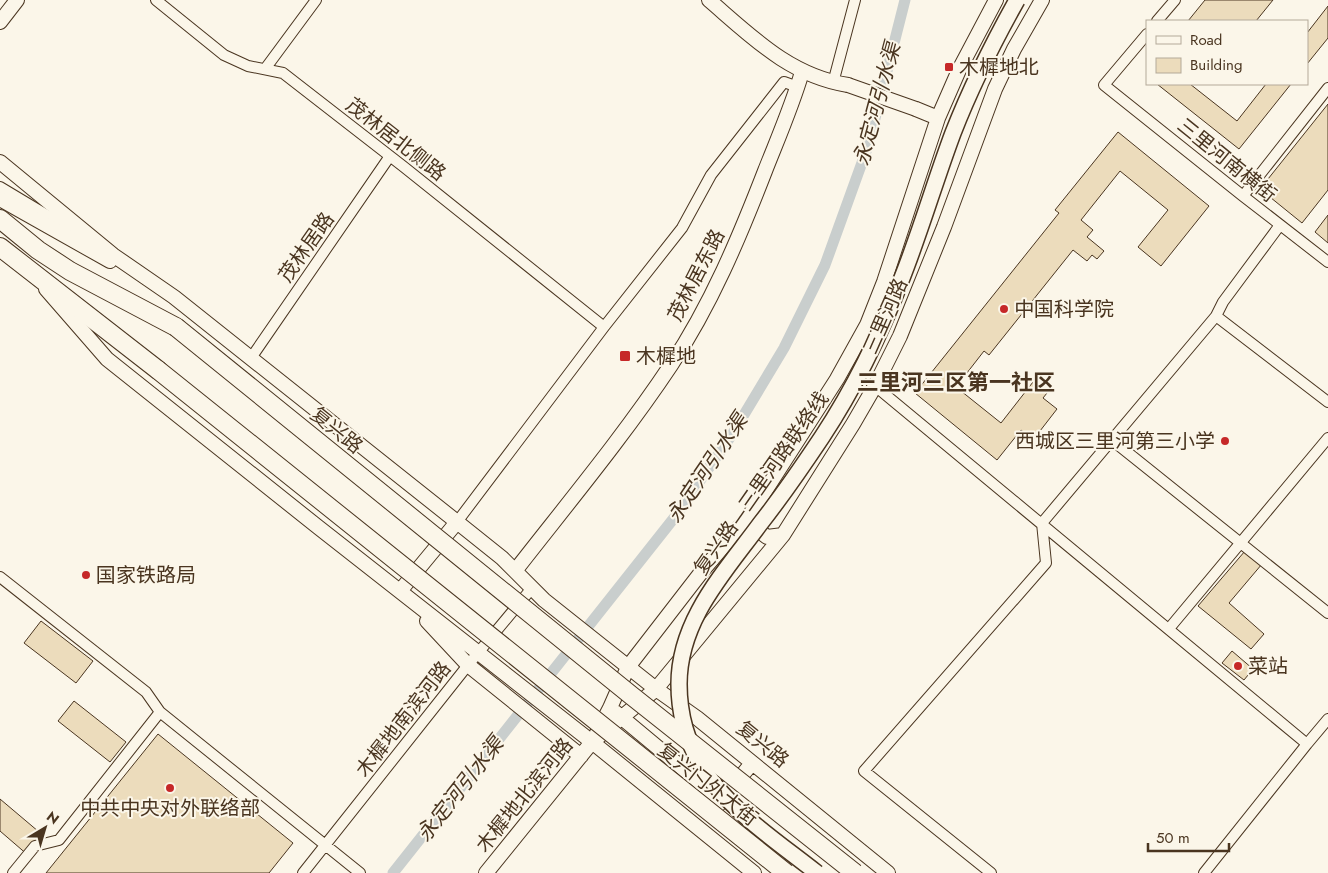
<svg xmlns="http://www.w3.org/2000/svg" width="1328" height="873" font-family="Jost,'Noto Sans SC',sans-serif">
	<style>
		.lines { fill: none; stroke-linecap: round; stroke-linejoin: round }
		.canal { stroke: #c9cecd; stroke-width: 11 }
		.building { fill: #ecdcbc; stroke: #4a3520 }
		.street-casing { stroke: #4a3520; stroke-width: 12 }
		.secondary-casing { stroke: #4a3520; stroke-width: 16 }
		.highway-casing { stroke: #4a3520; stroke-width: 20 }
		.street { stroke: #fbf6e9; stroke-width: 10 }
		.secondary { stroke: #fbf6e9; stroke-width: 14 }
		.highway { stroke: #fbf6e9; stroke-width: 18 }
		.secondary-bridge-casing { stroke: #4a3520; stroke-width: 16; stroke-linecap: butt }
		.primary-bridge-casing { stroke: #4a3520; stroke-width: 18; stroke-linecap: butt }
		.highway-bridge-casing { stroke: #4a3520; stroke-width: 20; stroke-linecap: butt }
		.secondary-bridge { stroke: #fbf6e9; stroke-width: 14 }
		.primary-bridge { stroke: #fbf6e9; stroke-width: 15 }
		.highway-bridge { stroke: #fbf6e9; stroke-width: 18 }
		.poi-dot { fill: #c62828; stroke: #fbf6e9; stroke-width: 2 }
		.labels { text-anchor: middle; stroke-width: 4; stroke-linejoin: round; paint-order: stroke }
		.poi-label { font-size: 20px; fill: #4a3520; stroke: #fbf6e9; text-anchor: start }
		.street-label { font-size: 20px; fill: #4a3520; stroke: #fbf6e9 }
		.water-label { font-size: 21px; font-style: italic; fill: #4a3520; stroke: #fbf6e9 }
		.quarter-label { font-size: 22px; font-weight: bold; fill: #4a3520; stroke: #fbf6e9 }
	</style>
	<rect width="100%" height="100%" fill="#fbf6e9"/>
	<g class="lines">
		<path class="canal" d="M393 873 674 518 733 433 784 348 825 265 868 146 905 0"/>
	</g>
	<path class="building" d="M1205 0H1273L1256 21H1188Z
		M1328 6V38L1307 64V33Z
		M1157 84H1190L1237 121 1266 84H1291L1239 149Z
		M1328 104V190L1302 223 1260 189Z
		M1118 132 1209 206 1161 266 1138 247 1168 210 1120 171 1081 220 1093 230 1087 237 1104 251 1097 259 1092 255 1087 261 1073 250 989 355 984 351 956 387 1001 423 1033 382 1047 393 1043 398 1057 409 1033 440 1021 430 997 460 915 393 1059 213 1055 210Z
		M1328 215V243L1315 232Z
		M1245 551 1262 564 1229 603 1264 634 1251 649 1198 606Z
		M41 621 93 661 76 683 24 643Z
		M1232 651 1253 669 1244 680 1222 663Z
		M74 701 126 742 110 762 58 721Z
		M158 734 293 843 269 873H46Z
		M0 799 45 837 29 856 0 831Z"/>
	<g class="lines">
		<defs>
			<path id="street" d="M156 0 224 55 248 66 283 73 404 167 604 327
				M1157 21 1175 0
				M1147 34 1104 85 1243 196 1328 262
				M265 69 316 0
				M833 83 855 0
				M0 187 85 238
				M1243 196 1328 88
				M1216 316 1328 402
				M251 358 390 156
				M875 386 1307 744 1328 719
				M1112 440 1328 613
				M457 522 604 327 682 228 711 175 784 82 798 87
				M0 577 146 692 160 712 360 873
				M1172 625 1328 438
				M13 873 35 846 59 840 160 712
				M303 873 468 665 532 588
				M991 873 864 771 1046 563 1042 523 1216 316 1223 302 1280 225
				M1204 873 1307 744"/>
			<path id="secondary" d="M709 0C752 37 790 76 848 85
				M0 22 17 0
				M916 109 938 118
				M0 162 113 255 174 297 457 522 502 558 544 600 656 689 697 718 888 873
				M0 199 110 261
				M46 289 107 359 318 527 592 742 754 873
				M751 521 754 527 767 537 783 535
				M515 571C568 503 623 437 671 365 711 305 739 238 765 171 778 138 792 106 802 72
				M400 591 457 522
				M427 621 468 665 581 756
				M615 712 722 801
				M597 733 610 708 628 667 703 570 749 516 837 379 867 325 884 282 938 118 959 70 996 0
				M718 805 752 763
				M486 873 592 742 656 689 783 535 853 424 875 386 900 336 944 227 995 89 1014 49 1042 0"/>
			<path id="highway" d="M0 219 38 250 70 271 176 327
				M0 247 158 370"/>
		</defs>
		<use href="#street" class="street-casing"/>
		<use href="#secondary" class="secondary-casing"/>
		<use href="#highway" class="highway-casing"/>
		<use href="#street" class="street"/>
		<use href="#secondary" class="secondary"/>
		<use href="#highway" class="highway"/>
		<defs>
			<path id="secondary-bridge" d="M848 85 916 109"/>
			<path id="primary-bridge" d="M817 873C751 821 679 779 679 684 679 620 724 573 760 524 782 496 802 467 822 437 855 387 881 333 902 278 921 230 935 181 953 133 971 87 993 43 1017 0"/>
			<path id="highway-bridge" d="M176 327 632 696 855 873
				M158 370 786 873"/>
		</defs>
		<use href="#secondary-bridge" class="secondary-bridge-casing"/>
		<use href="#primary-bridge" class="primary-bridge-casing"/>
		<use href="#highway-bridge" class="highway-bridge-casing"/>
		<use href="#secondary-bridge" class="secondary-bridge"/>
		<use href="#primary-bridge" class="primary-bridge"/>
		<use href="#highway-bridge" class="highway-bridge"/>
	</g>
	<g class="poi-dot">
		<rect x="944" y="62" width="10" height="10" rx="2.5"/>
		<circle cx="1004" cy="309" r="5"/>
		<rect x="619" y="350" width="12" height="12" rx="2.5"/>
		<circle cx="1225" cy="441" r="5"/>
		<circle cx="86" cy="575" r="5"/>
		<circle cx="1238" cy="666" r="5"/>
		<circle cx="170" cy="788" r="5"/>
	</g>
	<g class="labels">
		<g class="poi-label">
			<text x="959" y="74">木樨地北</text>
			<text x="1014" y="316">中国科学院</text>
			<text x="636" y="363">木樨地</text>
			<text x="1215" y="448" text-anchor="end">西城区三里河第三小学</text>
			<text x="96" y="582">国家铁路局</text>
			<text x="1248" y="673">菜站</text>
			<text x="170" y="815" text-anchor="middle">中共中央对外联络部</text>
		</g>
		<g class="street-label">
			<text transform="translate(396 139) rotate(38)" y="7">茂林居北侧路</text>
			<text transform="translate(1227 160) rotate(39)" y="7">三里河南横街</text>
			<text transform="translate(306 247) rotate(-55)" y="7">茂林居路</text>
			<text transform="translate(696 275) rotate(-63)" y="7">茂林居东路</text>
			<text transform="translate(885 316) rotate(-66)" y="7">三里河路</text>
			<text transform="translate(337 430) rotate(39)" y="7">复兴路</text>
			<text transform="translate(761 483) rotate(-55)" y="7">复兴路—三里河路联络线</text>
			<text transform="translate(403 719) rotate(-52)" y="7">木樨地南滨河路</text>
			<text transform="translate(763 744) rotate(39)" y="7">复兴路</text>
			<text transform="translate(708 784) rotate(38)" y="7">复兴门外大街</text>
			<text transform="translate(524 795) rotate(-51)" y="7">木樨地北滨河路</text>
		</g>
		<g class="water-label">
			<text transform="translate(877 104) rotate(-75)" y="7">永定河引水渠</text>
			<text transform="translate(707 468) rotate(-56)" y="7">永定河引水渠</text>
			<text transform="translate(460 789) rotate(-52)" y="7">永定河引水渠</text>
		</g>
		<g class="quarter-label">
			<text x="956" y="390">三里河三区第一社区</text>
		</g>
	</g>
	<rect x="1146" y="20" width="162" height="65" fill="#fbf6e9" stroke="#b4a999"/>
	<rect x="1156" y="36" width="25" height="8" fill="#fbf6e9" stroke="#b4a999"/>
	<text x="1190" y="45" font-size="15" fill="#4a3520">Road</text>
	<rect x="1156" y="58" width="25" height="15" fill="#ecdcbc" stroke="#b4a999"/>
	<text x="1190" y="70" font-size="15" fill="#4a3520">Building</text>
	<g transform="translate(45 828) rotate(38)" stroke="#fbf6e9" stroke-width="4" paint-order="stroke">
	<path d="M0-4L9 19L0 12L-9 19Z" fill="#4a3520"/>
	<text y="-8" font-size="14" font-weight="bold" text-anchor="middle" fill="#4a3520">N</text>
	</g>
	<path d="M1148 843v8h81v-8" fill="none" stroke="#4a3520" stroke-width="2.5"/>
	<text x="1156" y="843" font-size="15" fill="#4a3520" stroke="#fbf6e9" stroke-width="4" paint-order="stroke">50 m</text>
</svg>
